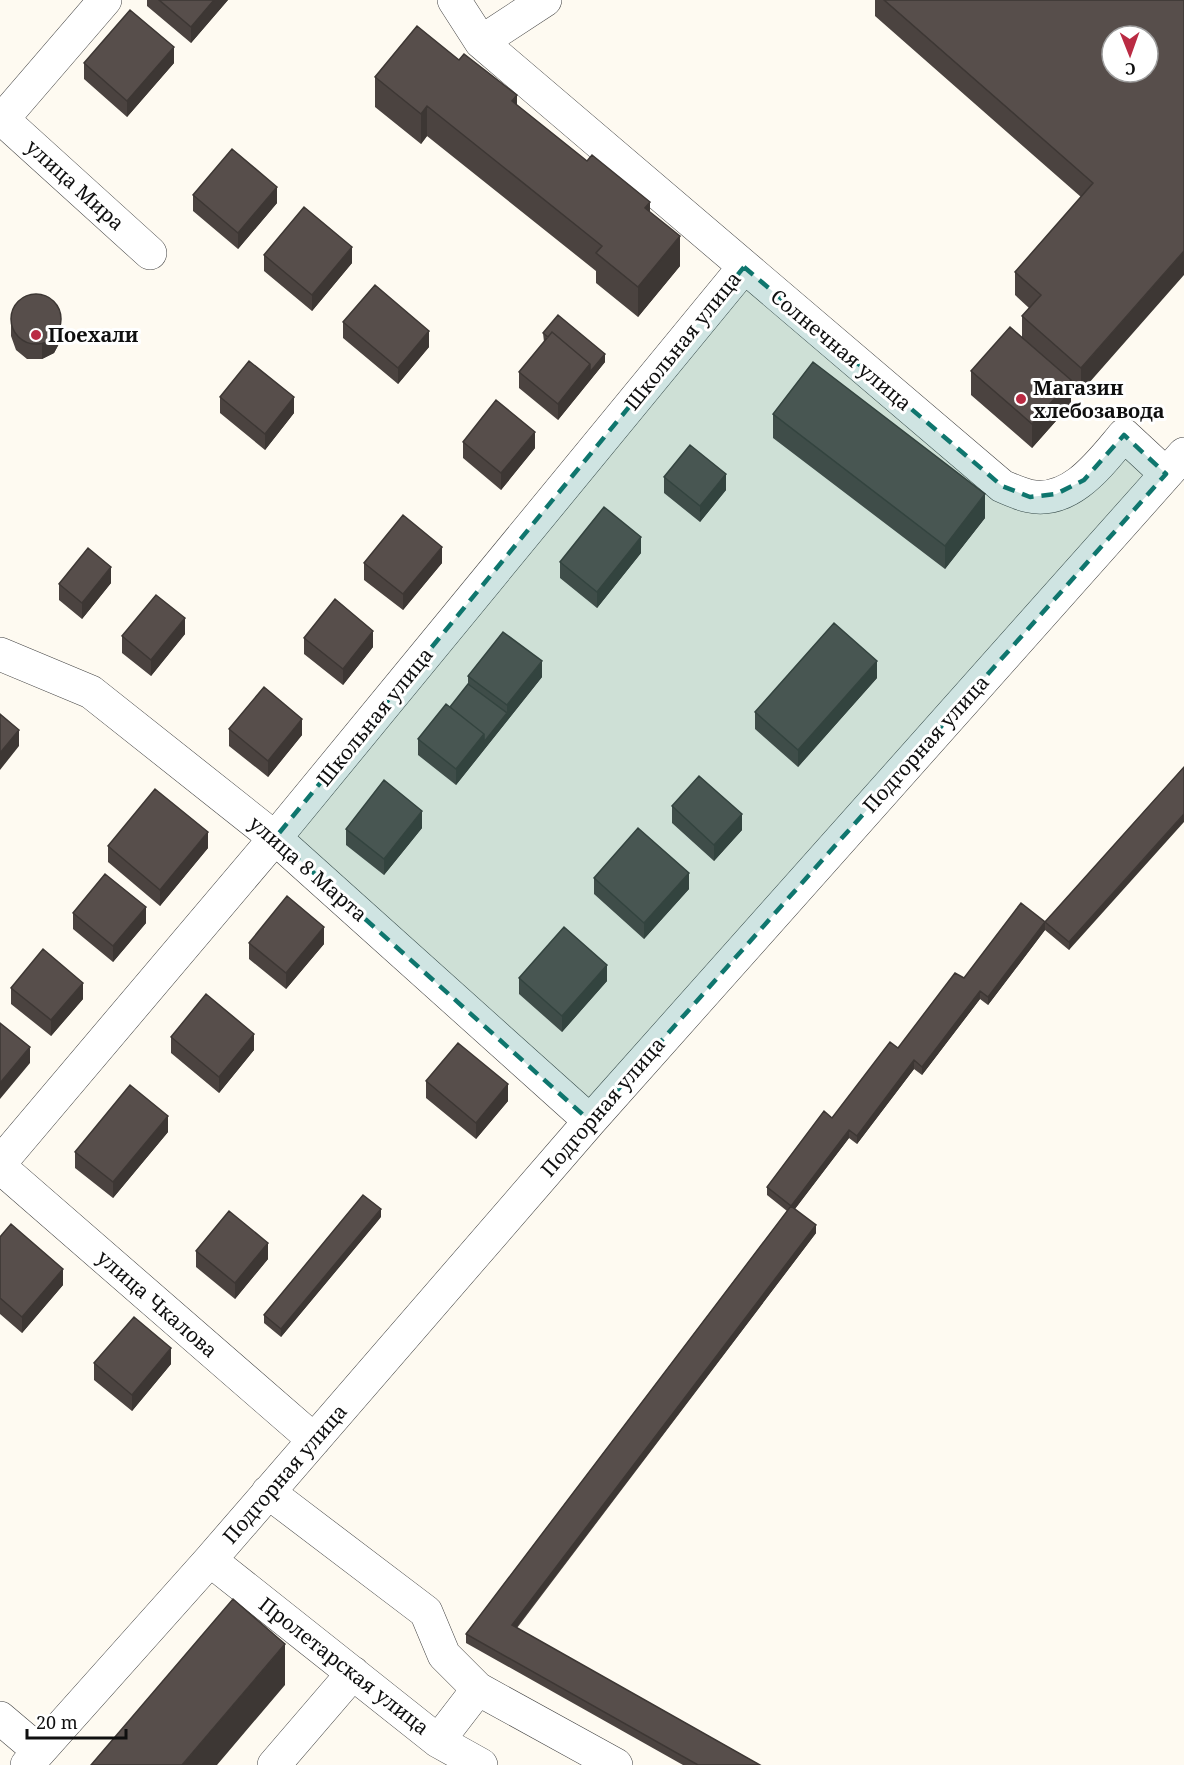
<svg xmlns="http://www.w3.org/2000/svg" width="1184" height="1765" font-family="'Noto Serif',serif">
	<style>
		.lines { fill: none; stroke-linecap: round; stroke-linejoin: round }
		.minor-casing { stroke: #424242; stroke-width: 34 }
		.minor { stroke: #fff; stroke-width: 33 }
		.wall { fill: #4b4340 }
		.shaded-wall { fill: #3d3734 }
		.building { fill: #574e4b; stroke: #3d3734; stroke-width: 1.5; fill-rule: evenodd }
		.marked { fill: #0f766e; fill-opacity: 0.2; stroke: #0f766e; stroke-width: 4.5; stroke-dasharray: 12 8; stroke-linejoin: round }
		.poi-dot { fill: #ba2b43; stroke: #fff; stroke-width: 2 }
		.labels { text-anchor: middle; stroke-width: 6; stroke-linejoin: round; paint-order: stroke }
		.street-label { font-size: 20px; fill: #0f0f0f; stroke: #fff }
		.poi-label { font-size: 20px; font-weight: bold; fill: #0f0f0f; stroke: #fff; text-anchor: start }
	</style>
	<rect width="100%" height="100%" fill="#fefaf1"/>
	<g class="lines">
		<defs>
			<path id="minor" d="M454 0 481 42 1002 486C1011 490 1020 494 1029 496 1071 505 1101 462 1124 435L1166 474
				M481 42 545 0
				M0 117 150 253
				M0 122 105 0
				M0 654 91 692 275 838 590 1121
				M0 1163 275 838 744 267
				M0 1167 314 1440
				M268 1492 426 1612 444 1655 478 1689 616 1765
				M210 1560 438 1741 481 1765
				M0 1718 39 1751
				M438 1741 478 1689
				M27 1765 210 1560 590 1121 1184 454
				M274 1765 353 1673"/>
		</defs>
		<use href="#minor" class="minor-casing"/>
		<use href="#minor" class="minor"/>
	</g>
	<path class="wall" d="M147 0H228L191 43 147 6Z
		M875 0H1184L1081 392 1071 382V404L1032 448 971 395V371L1022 337V316L1029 308 1015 295V272L1081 197 875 16Z
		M84 63H174L127 117 84 79Z
		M375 77 517 105 650 212 680 266 638 317 596 283V271L427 136 421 144 375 107Z
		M193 195 277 203 238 249 193 211Z
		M264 255 352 263 312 311 264 271Z
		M11 320 61 340 54 353 42 359H27L16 350 11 336Z
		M343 322 429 347 398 384 343 338Z
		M543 333 605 362 558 420 519 388V372L544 342Z
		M220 397 294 413 265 450 220 413Z
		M773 414 985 518 945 569 773 438Z
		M463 442 535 448 501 490 463 458Z
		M664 477 726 490 700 522 664 493Z
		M641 553 597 608 560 578V562Z
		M364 563H442L403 610 364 580Z
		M111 583 82 619 59 600V584Z
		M185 634 151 676 122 653V636Z
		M304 638 373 647 343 685 304 654Z
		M468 676 542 677 456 785 418 755V739L450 707 468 684Z
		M877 678 798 767 755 729V712Z
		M229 729 302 735 268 777 229 746Z
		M1184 767 1069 950 1045 930 988 1005 980 999 922 1075 914 1069 857 1144 849 1138 795 1209 816 1233 517 1628 760 1765H683L466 1643V1634L787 1211 767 1195V1187L964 978 1045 922Z
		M672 806 742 830 714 861 672 823Z
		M422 828 384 875 346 845V829Z
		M108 846 208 848 160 906 108 862Z
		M594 878 689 889 644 939 594 894Z
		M73 913 146 923 113 962 73 929Z
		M249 943 324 944 286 989 249 959Z
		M519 978 607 981 562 1032 519 994Z
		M11 988 83 999 51 1036 11 1004Z
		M171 1037 254 1050 219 1093 171 1053Z
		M426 1081 508 1101 476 1139 426 1098Z
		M168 1132 113 1198 75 1168V1152Z
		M381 1217 281 1337 264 1323V1315Z
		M0 1237 63 1285 22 1333 0 1314Z
		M196 1251 268 1259 235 1299 196 1267Z
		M94 1363 171 1364 132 1411 94 1380Z"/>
	<path class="shaded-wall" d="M214 0H228L191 43V27Z
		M174 47V63L127 117V101Z
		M517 95V125L512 101Z
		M427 106V136L421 144V114Z
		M277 187V203L238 249V233Z
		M650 202V232L645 208Z
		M680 236V266L638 317V287Z
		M352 247V263L312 311V295Z
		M1184 251V275L1081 392V368Z
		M61 324V340L54 353 42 359V343Z
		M429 331V347L398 384V368Z
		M605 354V362L558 420V404L590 364Z
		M1071 380V404L1032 448V424Z
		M294 397V413L265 450V434Z
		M535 432V448L501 490V473Z
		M726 474V490L700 522V506Z
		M985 494V518L945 569V546Z
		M641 537V553L597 608V592Z
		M442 547V563L403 610V594Z
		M111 567V583L82 619V603Z
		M185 618V634L151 676V660Z
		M373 631V647L343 685V669Z
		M542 661V677L507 721V705Z
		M877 661V678L798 767V750Z
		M507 713V721L456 785V769L484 734Z
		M302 719V735L268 777V761Z
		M19 730V746L0 770V753Z
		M422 811V828L384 875V859Z
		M742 814V830L714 861V845Z
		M1184 814V822L1069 950V942Z
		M208 832V848L160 906V890Z
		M689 873V889L644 939V923Z
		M146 907V923L113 962V946Z
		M1045 922V930L988 1005V997Z
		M324 927V944L286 989V973Z
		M607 965V981L562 1032V1016Z
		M83 983V999L51 1036V1020Z
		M980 991V999L922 1075V1067Z
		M254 1034V1050L219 1093V1077Z
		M30 1047V1063L0 1099V1083Z
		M914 1060V1069L857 1144V1136Z
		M508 1084V1101L476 1139V1123Z
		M168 1116V1132L113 1198V1182Z
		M849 1130V1138L791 1214V1206Z
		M381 1209V1217L281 1337V1329Z
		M816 1225V1233L512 1633V1625Z
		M268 1243V1259L235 1299V1283Z
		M63 1269V1285L22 1333V1317Z
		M171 1348V1364L132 1411V1395Z
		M285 1644V1685L217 1765H182Z"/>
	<path class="building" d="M159 0H214L191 27Z
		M884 0H1184V251L1081 368 1022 316 1041 295 1015 272 1093 183ZM1112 36H1148V72H1112Z
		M130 10 174 47 127 101 84 63Z
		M417 26 459 60 464 54 517 95 512 101 587 161 592 155 650 202 645 208 680 236 638 287 596 253 602 246 427 106 421 114 375 77Z
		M232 149 277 187 238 233 193 195Z
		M304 207 352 247 312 295 264 255Z
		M375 285 429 331 398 368 343 322Z
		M11 319a25 25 0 1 1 50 0a25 25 0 1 1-50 0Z
		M558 315 605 354 590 372V364L552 332 548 337 543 333Z
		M1010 327 1071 380 1032 424 971 371Z
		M552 332 590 364 558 404 519 372Z
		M249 361 294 397 265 434 220 397Z
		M813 362 985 494 945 546 773 414Z
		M496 400 535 432 501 473 463 442Z
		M690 445 726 474 700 506 664 477Z
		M604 507 641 537 597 592 560 562Z
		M403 515 442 547 403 594 364 563Z
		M88 548 111 567 82 603 59 584Z
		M156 595 185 618 151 660 122 636Z
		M335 599 373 631 343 669 304 638Z
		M834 623 877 661 798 750 755 712Z
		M503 632 542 661 507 705 468 676Z
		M468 684 507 713 484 742V734L450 707Z
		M264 687 302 719 268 761 229 729Z
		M446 704 484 734 456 769 418 739Z
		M0 714 19 730 0 753Z
		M1184 767V814L1069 942 1045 922Z
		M699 776 742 814 714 845 672 806Z
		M384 780 422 811 384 859 346 829Z
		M155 789 208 832 160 890 108 846Z
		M638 828 689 873 644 923 594 878Z
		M105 874 146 907 113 946 73 913Z
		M287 896 324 927 286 973 249 943Z
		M1021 903 1045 922 988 997 980 991 922 1067 914 1060 857 1136 849 1130 791 1206 816 1225 512 1625 760 1765H698L466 1634 791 1206 767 1187 824 1111 832 1118 890 1042 898 1048 955 973 964 978Z
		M564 927 607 965 562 1016 519 978Z
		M43 949 83 983 51 1020 11 988Z
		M206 994 254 1034 219 1077 171 1037Z
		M0 1023 30 1047 0 1083Z
		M458 1043 508 1084 476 1123 426 1081Z
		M130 1085 168 1116 113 1182 75 1152Z
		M363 1195 381 1209 281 1329 264 1315Z
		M229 1211 268 1243 235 1283 196 1251Z
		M11 1224 63 1269 22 1317 0 1298V1237Z
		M134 1317 171 1348 132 1395 94 1363Z
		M233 1599 285 1644 182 1765H91Z"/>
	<path class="marked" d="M744 267 1002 486 1030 497 1056 494 1084 480 1124 435 1166 474 590 1121 275 838Z"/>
	<g class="poi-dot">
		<circle cx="36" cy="335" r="6"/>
		<circle cx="1021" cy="399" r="6"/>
	</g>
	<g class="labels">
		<g class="street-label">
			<text transform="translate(75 185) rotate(42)" y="7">улица Мира</text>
			<text transform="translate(683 341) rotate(-51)" y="7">Школьная улица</text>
			<text transform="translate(841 350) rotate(40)" y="7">Солнечная улица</text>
			<text transform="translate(375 717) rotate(-51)" y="7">Школьная улица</text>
			<text transform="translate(926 744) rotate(-48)" y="7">Подгорная улица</text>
			<text transform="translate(308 869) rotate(41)" y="7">улица 8 Марта</text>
			<text transform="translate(603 1107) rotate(-49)" y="7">Подгорная улица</text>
			<text transform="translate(157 1304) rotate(41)" y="7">улица Чкалова</text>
			<text transform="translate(285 1474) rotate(-49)" y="7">Подгорная улица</text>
			<text transform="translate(344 1666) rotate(38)" y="7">Пролетарская улица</text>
		</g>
		<g class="poi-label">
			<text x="48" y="342">Поехали</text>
			<text x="1033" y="395">Магазин<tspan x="1033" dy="23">хлебозавода</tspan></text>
		</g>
	</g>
	<g transform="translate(1130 54) rotate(179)"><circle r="28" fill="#ffffff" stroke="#9f9f9f" stroke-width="1.5"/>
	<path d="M0-4.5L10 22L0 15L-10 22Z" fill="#ba2b43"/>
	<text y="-9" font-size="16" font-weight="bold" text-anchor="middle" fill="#0f0f0f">С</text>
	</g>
	<path d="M27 1729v9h99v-9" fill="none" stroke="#0f0f0f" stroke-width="3"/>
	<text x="36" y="1729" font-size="18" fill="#0f0f0f" stroke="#ffffff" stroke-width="4.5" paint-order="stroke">20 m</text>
</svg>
